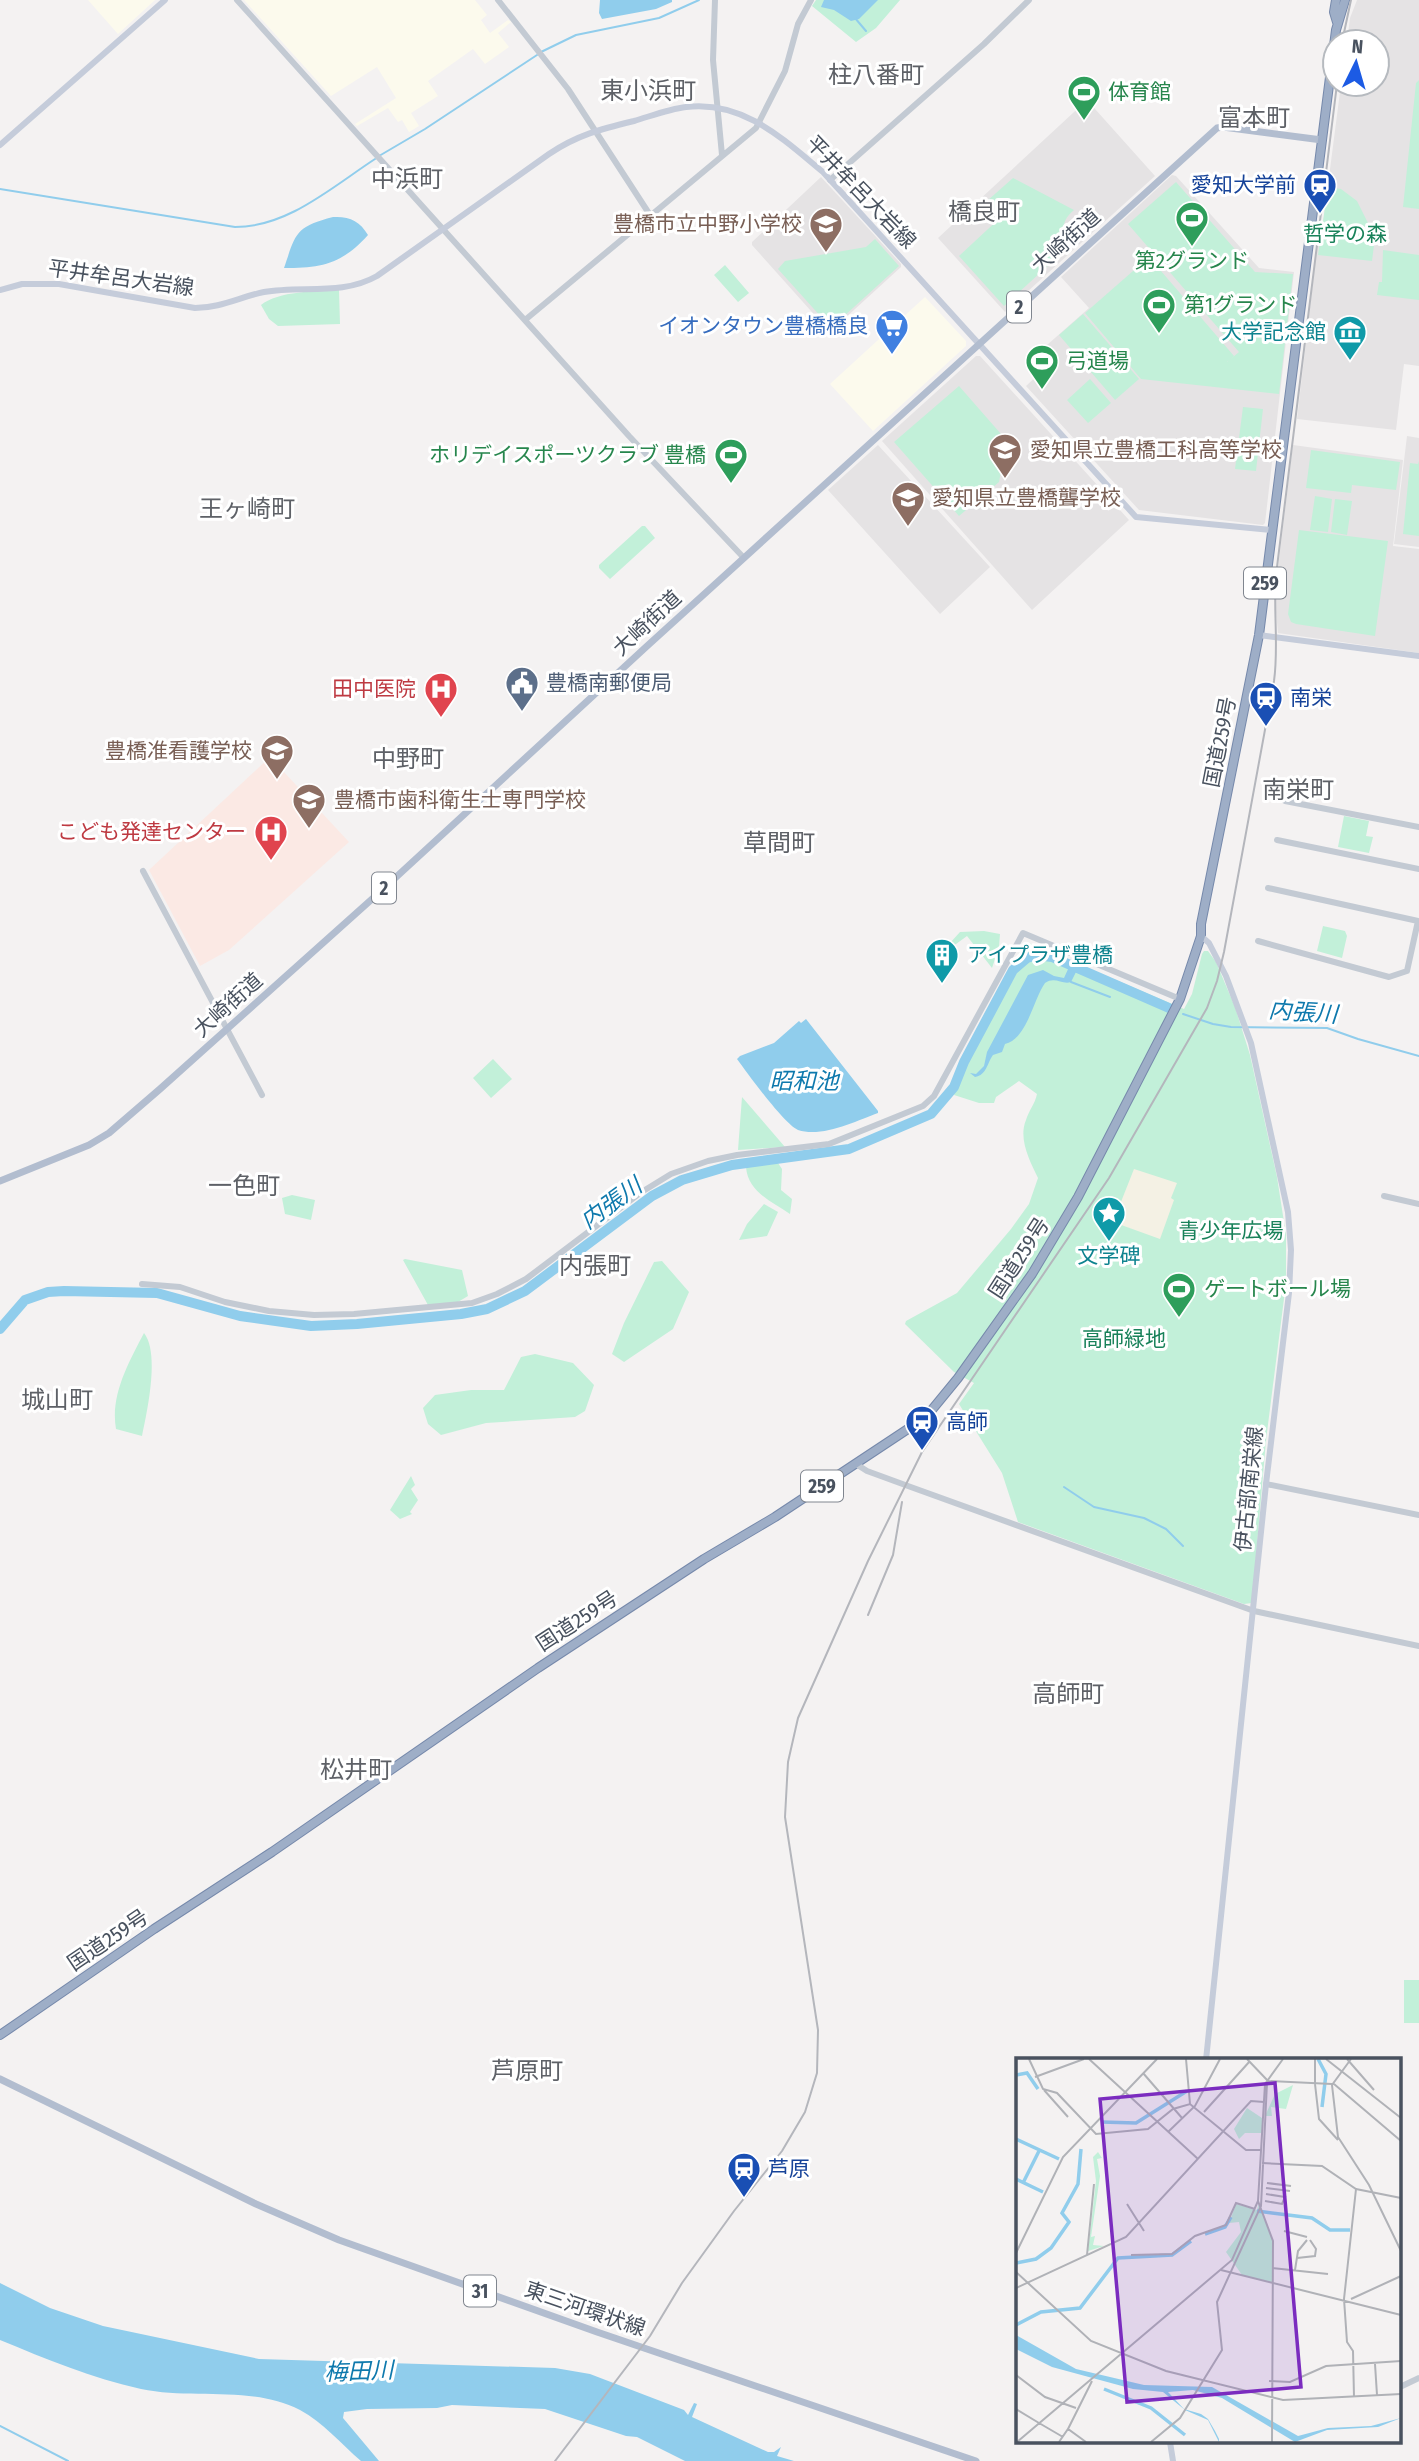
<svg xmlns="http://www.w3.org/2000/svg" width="1419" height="2461" font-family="'Fira Sans Condensed','Noto Sans JP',sans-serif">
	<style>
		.commercial { fill: #fcfaed }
		.education { fill: #e5e3e4 }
		.medical { fill: #fbe9e4 }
		.green { fill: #c2f0d9 }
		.sand { fill: #f4f1e4 }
		.water { fill: #90cdec }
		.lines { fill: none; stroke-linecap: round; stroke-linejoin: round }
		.stream { stroke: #90cdec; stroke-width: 2 }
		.river { stroke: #90cdec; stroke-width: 10 }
		.trunk-casing { stroke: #7689ab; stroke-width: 10 }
		.tertiary { stroke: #c3cad3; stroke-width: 6 }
		.secondary { stroke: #c5ccda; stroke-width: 6 }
		.primary { stroke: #b2bdcf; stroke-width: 7 }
		.trunk { stroke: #9eaec7; stroke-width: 8 }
		.rail { stroke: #b4b6bc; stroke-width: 2 }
		.labels { text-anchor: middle; stroke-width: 6; stroke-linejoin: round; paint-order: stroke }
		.shield { fill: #fff; stroke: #80868f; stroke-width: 2 }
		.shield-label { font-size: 19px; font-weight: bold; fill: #49525f }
		.leisure-label { font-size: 21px; fill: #27864d; stroke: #fff; text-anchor: start }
		.transit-label { font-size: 21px; fill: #164399; stroke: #fff; text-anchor: start }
		.street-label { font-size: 21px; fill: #49525f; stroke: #fff }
		.education-label { font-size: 21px; fill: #785e54; stroke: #fff; text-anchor: start }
		.park-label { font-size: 21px; fill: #19825a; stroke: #fff }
		.shop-label { font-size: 21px; fill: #366cbe; stroke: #fff; text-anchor: end }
		.culture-label { font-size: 21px; fill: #0d838f; stroke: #fff; text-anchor: end }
		.service-label { font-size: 21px; fill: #4e5e75; stroke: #fff; text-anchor: start }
		.health-label { font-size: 21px; fill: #be3a42; stroke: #fff; text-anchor: end }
		.water-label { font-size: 23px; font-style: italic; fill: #0e79ad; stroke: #fff }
		.quarter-label { font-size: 24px; fill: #5e6167; stroke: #fff }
		.inset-river { fill: none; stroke: #90cdec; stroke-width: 3.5 }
		.inset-road { fill: none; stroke: #b0b2b7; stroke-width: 2 }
		.view { fill: #7b2cbf; fill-opacity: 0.15; stroke: #7b2cbf; stroke-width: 3.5 }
		.inset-edge { fill: none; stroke: #49525f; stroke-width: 3.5 }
	</style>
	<rect width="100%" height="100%" fill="#f4f2f2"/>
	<path class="commercial" d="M88 0H155L118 34Z
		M244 0H475L487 15 481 20 490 33 508 20 511 22 498 33 509 47 485 64 473 49 428 81 438 96 411 113 419 126 409 132 402 120 398 122 388 108 357 126 355 124 396 98 377 67 331 96Z
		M925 297 966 341V346L873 431 830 384Z"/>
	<path class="education" d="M1357 0H1419V366L1404 364 1396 430 1297 419 1318 239H1321L1341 84H1377V42H1347L1350 18Z
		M1087 100 1155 176 1005 312 938 238Z
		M1172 175 1176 176 1259 268 1294 272 1265 523 1263 525 1139 510 1026 386 1041 372 1030 360 1089 308 1061 277Z
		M821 177 901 264V267L831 331 828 330 752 245V242Z
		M976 356H980L1129 520 1032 610 882 441Z
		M1407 436 1419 438V547L1394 544Z
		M878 445 990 567 940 614 828 490Z
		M1293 445 1403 460 1393 546 1419 549V653L1278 633 1275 601 1277 576Z"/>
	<path class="medical" d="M270 757 349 842 229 950 200 966 149 870Z"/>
	<path class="green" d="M816 0H900L876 28 856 42 812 6Z
		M1419 80V209L1403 207 1416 83Z
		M1013 178 1074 210C1061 220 1061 234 1066 249L1004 306 959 256 1002 216 987 201Z
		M1176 182 1255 272 1293 274 1279 394 1141 379 1085 313 1149 257 1234 356 1227 362 1239 352 1128 224Z
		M1328 187 1341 189 1357 201 1375 237 1372 261 1318 255Z
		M875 239 899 266 831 328 778 269 785 261 866 247Z
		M1383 250 1419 255V300L1377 295 1379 282H1382Z
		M725 265 749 293 738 302 714 275Z
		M339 290 340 324 278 326 269 319 261 305C278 291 317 291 339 290Z
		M1083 314 1139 379 1115 400 1059 335Z
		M1090 379 1111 403 1088 423 1067 400Z
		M959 386 1008 442 997 459 1002 466 999 482 959 516 894 442Z
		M1243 407 1263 409 1256 471 1235 469Z
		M1311 450 1400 462 1396 490 1352 485 1351 493 1306 488Z
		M1419 461V536L1403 534 1410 463 1418 464Z
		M1315 496 1332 499 1328 532 1310 530Z
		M1335 499 1352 501 1347 535 1331 532Z
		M642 526H645L655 538 610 579 599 568V565Z
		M1299 530 1388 541 1375 636 1296 624 1291 622 1288 614Z
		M1344 816 1369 821 1366 836 1373 837 1369 853 1338 847Z
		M1323 926 1345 931 1347 936 1342 958 1317 951Z
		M984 931 1000 934 999 947 992 968 967 936 952 947 950 943 960 932Z
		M1029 943 1184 1009 1192 994 1202 954 1204 951H1208L1216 962 1235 1007 1250 1055 1277 1177 1286 1235V1283L1266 1440 1252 1603 1244 1604 1018 1522 1002 1473 959 1404 974 1383 954 1372 905 1324 906 1321 957 1293 1011 1229 1029 1204 1038 1178C1030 1161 1018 1139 1026 1120 1029 1110 1035 1104 1037 1094L1019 1081 996 1097 994 1103H979L954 1095 967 1061 962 1058 1024 944Z
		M493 1059 512 1079 491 1098 473 1078Z
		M742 1097 785 1147 738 1150Z
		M778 1163 782 1169 781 1190 792 1199 790 1214C771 1201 748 1192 746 1167Z
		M292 1195 315 1200 311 1220 285 1214 282 1198Z
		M764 1204 778 1212 767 1236 739 1240 747 1224Z
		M405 1259 462 1270 468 1296 458 1302 428 1305 403 1260Z
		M662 1261 689 1292 673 1329 624 1362 612 1354 624 1323 654 1262Z
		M144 1333C160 1353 147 1412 142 1436L116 1429C110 1395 129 1362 144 1333Z
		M535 1354 573 1363 594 1385 585 1411 575 1417 486 1423 441 1435 428 1424 423 1408 435 1395 471 1390H504L521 1357Z
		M411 1476 415 1485 411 1489 418 1500 410 1512 412 1514 400 1519 390 1510Z
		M1404 1980H1419V2023H1404Z"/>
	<path class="sand" d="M1134 1169 1177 1183 1171 1198 1174 1200 1160 1239 1113 1222Z"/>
	<path class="water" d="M600 0H672V2L656 9 602 19 599 13Z
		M824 0H878L859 19 851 21 834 10 821 7Z
		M333 217C349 216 360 221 368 235 342 264 322 268 284 268 296 233 295 227 333 217Z
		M1069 967 1076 972 1071 982C1062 985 1055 976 1045 983 1033 1000 1027 1039 1005 1044L1002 1052 993 1055C987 1063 987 1075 975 1077L970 1073 976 1074 984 1066 987 1052 1028 975 1043 970 1054 976 1064 978Z
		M806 1019 878 1111V1113C856 1121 822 1138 798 1130 784 1124 748 1074 737 1059L740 1056 774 1043 799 1021 801 1023Z
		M0 2283 50 2308 103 2326 259 2359 555 2368 590 2374 684 2410 688 2415 694 2403 697 2404 692 2417 768 2452H774L781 2447 777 2456 794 2461H685L637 2437 626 2436 545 2409 452 2405 437 2408 367 2409 344 2412 343 2418 379 2461H361C341 2444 323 2422 300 2410 251 2385 193 2400 141 2389 92 2378 46 2359 0 2340Z"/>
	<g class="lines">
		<path class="stream" d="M855 18 866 31
			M541 52 576 35 659 18 699 0
			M379 156 425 129 537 55
			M0 189 235 227C288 227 332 187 375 159
			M1071 982 1110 997
			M1183 1014 1213 1024 1231 1027 1327 1028 1358 1039 1419 1056
			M1064 1487 1094 1507 1144 1518 1166 1529 1183 1546
			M0 2426 68 2461"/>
		<path class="river" d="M0 1329 25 1300 48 1292 64 1291 157 1293 240 1316 311 1326 357 1324 461 1314 487 1309 525 1291 652 1196 682 1180 732 1165 849 1149 931 1114 954 1087 964 1062 1013 970 1027 958 1037 955 1052 957 1169 1008"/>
		<defs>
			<path id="trunk" d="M1336 0 1334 12 1337 22
				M0 2035 154 1929 272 1852 538 1668 704 1559 775 1517 926 1417 958 1378 1032 1274 1078 1197 1180 999 1201 936V924L1259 635 1336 30 1345 0"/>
		</defs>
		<use href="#trunk" class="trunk-casing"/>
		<path class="tertiary" d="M237 0 629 436 744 558
			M498 0 568 89 650 215
			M715 0 713 60 722 155
			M830 180 984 44 1029 0
			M525 320 756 128 785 71 798 24 811 0
			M1285 801 1419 827
			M1277 840 1419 869
			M143 871 262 1095
			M1258 941 1389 977 1407 971 1418 921 1268 888
			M1384 1196 1419 1204
			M142 1284 180 1287 225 1302 269 1311 314 1315 354 1314 472 1303 497 1294 526 1279 640 1193 671 1174 708 1161 737 1155 829 1144 923 1106 934 1096 1023 933 1180 999
			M856 1464 867 1471 908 1486 1254 1611 1419 1646
			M1266 1484 1419 1515
			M1400 2387 1419 2378"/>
		<path class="secondary" d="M0 145 165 0
			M0 290 22 284H59L195 308C220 308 240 297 264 292 301 285 342 296 377 276L549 154C577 135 601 129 634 121 651 116 669 109 686 107 743 100 783 139 823 172L1136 517 1271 530
			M1259 635 1419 656
			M1201 936 1209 943 1226 976 1251 1043 1288 1212 1291 1250 1289 1293 1266 1484 1206 2060
			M1170 2442 1173 2461"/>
		<path class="primary" d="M0 1181 89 1145 109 1133 160 1089 381 891 646 647 1217 128 1223 127 1322 140
			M0 2079 256 2204 339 2240 597 2332 976 2461"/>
		<use href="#trunk" class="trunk"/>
		<path class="rail" d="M1342 42 1351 0
			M868 1615 893 1555 902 1502
			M555 2461 650 2336 682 2283 734 2211 782 2151 805 2112 817 2073 818 2030 785 1817 788 1762 798 1718 868 1561 922 1452 1109 1178 1207 1008 1217 981 1224 952 1274 681C1279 646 1273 610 1276 575L1337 84"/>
	</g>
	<defs>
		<symbol id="stadium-pin" viewBox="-11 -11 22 30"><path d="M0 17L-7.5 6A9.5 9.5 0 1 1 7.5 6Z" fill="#2e9e5b" stroke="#fff"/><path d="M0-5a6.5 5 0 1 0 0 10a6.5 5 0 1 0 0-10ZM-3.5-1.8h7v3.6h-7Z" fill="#fff"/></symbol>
		<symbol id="station-pin" viewBox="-11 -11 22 30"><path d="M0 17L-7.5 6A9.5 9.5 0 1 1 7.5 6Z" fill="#1a4fb4" stroke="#fff"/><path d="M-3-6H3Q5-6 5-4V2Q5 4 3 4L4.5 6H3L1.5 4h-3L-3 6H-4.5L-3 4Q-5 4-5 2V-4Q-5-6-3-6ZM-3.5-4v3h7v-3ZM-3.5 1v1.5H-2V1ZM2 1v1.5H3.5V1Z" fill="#fff"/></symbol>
		<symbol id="school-pin" viewBox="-11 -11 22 30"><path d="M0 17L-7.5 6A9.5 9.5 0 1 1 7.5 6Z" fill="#8d6e63" stroke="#fff"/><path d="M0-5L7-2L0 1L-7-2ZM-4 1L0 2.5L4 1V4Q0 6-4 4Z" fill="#fff"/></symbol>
		<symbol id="supermarket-pin" viewBox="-11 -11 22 30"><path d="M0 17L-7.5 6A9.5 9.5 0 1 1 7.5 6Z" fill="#3f7fe0" stroke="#fff"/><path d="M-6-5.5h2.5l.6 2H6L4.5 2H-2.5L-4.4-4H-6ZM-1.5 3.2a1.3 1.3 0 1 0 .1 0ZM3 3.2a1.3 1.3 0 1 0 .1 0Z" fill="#fff"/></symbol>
		<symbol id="museum-pin" viewBox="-11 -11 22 30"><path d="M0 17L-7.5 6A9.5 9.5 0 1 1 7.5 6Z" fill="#0f9aa8" stroke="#fff"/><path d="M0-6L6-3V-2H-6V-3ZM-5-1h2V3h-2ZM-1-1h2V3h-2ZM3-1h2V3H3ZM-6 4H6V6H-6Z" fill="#fff"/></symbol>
		<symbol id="civic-pin" viewBox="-11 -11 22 30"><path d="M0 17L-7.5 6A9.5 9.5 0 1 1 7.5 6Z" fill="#5c6f8a" stroke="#fff"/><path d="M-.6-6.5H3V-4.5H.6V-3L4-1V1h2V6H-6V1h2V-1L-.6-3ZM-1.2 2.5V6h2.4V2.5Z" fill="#fff"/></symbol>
		<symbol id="hospital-pin" viewBox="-11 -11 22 30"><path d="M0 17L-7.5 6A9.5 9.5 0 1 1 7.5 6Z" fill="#e0444e" stroke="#fff"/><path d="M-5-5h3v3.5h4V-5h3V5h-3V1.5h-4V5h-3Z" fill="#fff"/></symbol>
		<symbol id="university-pin" viewBox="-11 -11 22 30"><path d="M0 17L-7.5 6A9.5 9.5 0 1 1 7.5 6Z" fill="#8d6e63" stroke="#fff"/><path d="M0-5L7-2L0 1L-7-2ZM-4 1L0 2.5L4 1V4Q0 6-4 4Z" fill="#fff"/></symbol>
		<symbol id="building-pin" viewBox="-11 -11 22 30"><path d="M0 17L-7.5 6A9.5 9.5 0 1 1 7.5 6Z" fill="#0f9aa8" stroke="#fff"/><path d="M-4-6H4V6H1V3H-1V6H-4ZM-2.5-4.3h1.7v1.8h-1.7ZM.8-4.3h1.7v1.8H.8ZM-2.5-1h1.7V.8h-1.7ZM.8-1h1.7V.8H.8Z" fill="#fff"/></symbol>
		<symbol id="sight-pin" viewBox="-11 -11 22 30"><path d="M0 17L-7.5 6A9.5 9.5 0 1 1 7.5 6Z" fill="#0f9aa8" stroke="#fff"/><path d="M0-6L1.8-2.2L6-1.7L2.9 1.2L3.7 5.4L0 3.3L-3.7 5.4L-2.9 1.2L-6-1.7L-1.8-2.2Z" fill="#fff"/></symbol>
	</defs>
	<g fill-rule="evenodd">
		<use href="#stadium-pin" x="1065" y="73" width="38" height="52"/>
		<use href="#station-pin" x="1301" y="166" width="38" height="52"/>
		<use href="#stadium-pin" x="1173" y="199" width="38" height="52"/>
		<use href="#school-pin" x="807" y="205" width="38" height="52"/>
		<use href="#stadium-pin" x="1140" y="286" width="38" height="52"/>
		<use href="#supermarket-pin" x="873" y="307" width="38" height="52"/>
		<use href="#museum-pin" x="1331" y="313" width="38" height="52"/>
		<use href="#stadium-pin" x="1023" y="342" width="38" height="52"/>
		<use href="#school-pin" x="986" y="431" width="38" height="52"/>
		<use href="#stadium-pin" x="712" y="436" width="38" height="52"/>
		<use href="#school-pin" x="889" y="479" width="38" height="52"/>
		<use href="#civic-pin" x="503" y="664" width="38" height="52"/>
		<use href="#hospital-pin" x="422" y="670" width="38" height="52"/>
		<use href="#station-pin" x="1247" y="679" width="38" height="52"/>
		<use href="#university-pin" x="258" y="732" width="38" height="52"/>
		<use href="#university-pin" x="290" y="781" width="38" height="52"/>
		<use href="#hospital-pin" x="252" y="813" width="38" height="52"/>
		<use href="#building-pin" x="923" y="936" width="38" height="52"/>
		<use href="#sight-pin" x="1090" y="1194" width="38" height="52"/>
		<use href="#stadium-pin" x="1160" y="1270" width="38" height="52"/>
		<use href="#station-pin" x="903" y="1403" width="38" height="52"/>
		<use href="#station-pin" x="725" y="2150" width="38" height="52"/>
	</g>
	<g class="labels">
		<g class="shield">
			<rect x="1007" y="291.5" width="24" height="31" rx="5"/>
			<rect x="1244" y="567.5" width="42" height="31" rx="5"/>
			<rect x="372" y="872.5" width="24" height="31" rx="5"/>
			<rect x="801" y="1470.5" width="42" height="31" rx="5"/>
			<rect x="464" y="2275.5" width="32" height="31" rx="5"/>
		</g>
		<g class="shield-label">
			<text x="1019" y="314">2</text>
			<text x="1265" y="590">259</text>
			<text x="384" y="895">2</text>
			<text x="822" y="1493">259</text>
			<text x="480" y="2298">31</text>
		</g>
		<g class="leisure-label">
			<text x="1108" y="99">体育館</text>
			<text x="1192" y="268" text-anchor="middle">第2グランド</text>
			<text x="1184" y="312">第1グランド</text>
			<text x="1066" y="368">弓道場</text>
			<text x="706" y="462" text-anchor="end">ホリデイスポーツクラブ 豊橋</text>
			<text x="1204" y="1296">ゲートボール場</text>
		</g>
		<g class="transit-label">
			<text x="1296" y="192" text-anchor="end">愛知大学前</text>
			<text x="1290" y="705">南栄</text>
			<text x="946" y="1429">高師</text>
			<text x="768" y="2176">芦原</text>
		</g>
		<g class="street-label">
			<text transform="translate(861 192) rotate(46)" y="7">平井牟呂大岩線</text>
			<text transform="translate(1066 241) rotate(-42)" y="7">大崎街道</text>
			<text transform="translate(121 278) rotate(8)" y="7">平井牟呂大岩線</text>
			<text transform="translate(647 623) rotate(-43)" y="7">大崎街道</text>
			<text transform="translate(1220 742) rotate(-79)" y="7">国道259号</text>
			<text transform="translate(228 1005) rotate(-42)" y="7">大崎街道</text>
			<text transform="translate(1019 1258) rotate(-57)" y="7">国道259号</text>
			<text transform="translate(1249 1489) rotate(-84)" y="7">伊古部南栄線</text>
			<text transform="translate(577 1621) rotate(-33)" y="7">国道259号</text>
			<text transform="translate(108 1940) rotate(-34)" y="7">国道259号</text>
			<text transform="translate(585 2309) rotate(19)" y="7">東三河環状線</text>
		</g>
		<g class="education-label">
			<text x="802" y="231" text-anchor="end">豊橋市立中野小学校</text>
			<text x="1030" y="457">愛知県立豊橋工科高等学校</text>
			<text x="932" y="505">愛知県立豊橋聾学校</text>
			<text x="252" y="758" text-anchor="end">豊橋准看護学校</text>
			<text x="334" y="807">豊橋市歯科衛生士専門学校</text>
		</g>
		<g class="park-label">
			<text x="1345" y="241">哲学の森</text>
			<text x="1231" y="1238">青少年広場</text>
			<text x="1124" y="1346">高師緑地</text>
		</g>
		<g class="shop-label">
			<text x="868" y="333">イオンタウン豊橋橋良</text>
		</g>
		<g class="culture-label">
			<text x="1326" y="339">大学記念館</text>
			<text x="967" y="962" text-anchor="start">アイプラザ豊橋</text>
			<text x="1109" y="1263" text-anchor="middle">文学碑</text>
		</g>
		<g class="service-label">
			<text x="546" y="690">豊橋南郵便局</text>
		</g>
		<g class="health-label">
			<text x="416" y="696">田中医院</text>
			<text x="246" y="839">こども発達センター</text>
		</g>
		<g class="water-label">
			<text transform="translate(1303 1012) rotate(4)" y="8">内張川</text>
			<text x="804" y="1089">昭和池</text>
			<text transform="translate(611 1203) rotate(-36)" y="8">内張川</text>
			<text transform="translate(359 2371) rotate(-2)" y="8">梅田川</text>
		</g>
		<g class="quarter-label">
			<text x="876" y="83">柱八番町</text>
			<text x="648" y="99">東小浜町</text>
			<text x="1254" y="126">富本町</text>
			<text x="407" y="187">中浜町</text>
			<text x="984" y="220">橋良町</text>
			<text x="247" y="517">王ヶ崎町</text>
			<text x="408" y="767">中野町</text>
			<text x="1298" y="798">南栄町</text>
			<text x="779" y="851">草間町</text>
			<text x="244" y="1194">一色町</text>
			<text x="595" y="1274">内張町</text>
			<text x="57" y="1408">城山町</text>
			<text x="1068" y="1702">高師町</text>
			<text x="356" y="1778">松井町</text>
			<text x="527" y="2079">芦原町</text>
		</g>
	</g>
	<g transform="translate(1016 2058)">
		<rect width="385" height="385" fill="#f4f2f2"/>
		<path d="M277 27 270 51 255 49 256 58H249L259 36ZM231 50 246 60V75H229L223 81 218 71ZM82 94 86 100 81 101 84 118 75 179 79 178 77 187 88 188 72 193 80 123 77 99ZM243 145 256 179V225L226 217 210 194 225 174 223 164 213 165 220 146 241 152Z" fill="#c2f0d9"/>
		<path d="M0 277 60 311 128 327 196 329 282 378 312 370 355 368 385 360 362 369 311 372 279 384 206 340 177 332 152 334 168 351 185 356 192 361 199 373 203 381V384L192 362 169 352 147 334 117 331 36 309 0 291Z" fill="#90cdec"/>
		<path class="inset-river" d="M302 1 310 16 306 49M0 17 11 15 22 31M85 64 120 65 171 33M0 81 43 101M0 121 27 134M7 125 23 93M241 153 296 160 314 172H334M189 176 209 169 215 159M0 205 20 201 35 190 53 164 46 155 62 126 65 91M0 267 25 254 64 250 102 200 156 197 175 183M88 331 135 350 169 377"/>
		<path class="inset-road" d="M13 1 27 31 41 35 80 76 132 71 157 51 174 46 230 92H246M73 1 182 101M170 1 174 46M231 1 252 23 316 26M299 1V26M310 1 385 60M331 1 358 32M335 1 316 27 322 79 353 127 385 193M127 15 166 60M19 19 68 1M299 26 303 61 322 82M318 26 385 83M28 32 52 59M188 54 234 3M152 74 179 48 204 1M246 105 306 108 340 131 385 140M251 125 275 128M250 130 274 133M242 143 257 183 256 384M249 143 266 146 269 139 250 136M111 146 128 173M268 173 291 179M0 195 47 99 141 1M71 197 78 126M115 197 156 196 179 178 210 167 220 145 239 151M281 200 299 198 300 191 294 182M256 210 312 216M205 212 385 257M279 212 282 193 291 182M0 214 75 283 150 313 267 342 385 336M0 230 110 179 235 43 248 44M335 241 385 218M359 306 361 337M0 317 29 339 60 350M253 323 274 324 310 308 385 303M338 339 337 293 331 284 328 241 340 131M0 351 23 365M23 365 47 379M52 371 76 323M1 384 216 202 242 143 249 26 267 1M43 384 52 371 70 384M135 384 164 360 206 292 201 244 245 148 251 25"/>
		<path class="view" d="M259 25 285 329 111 344 84 41Z"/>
		<rect width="385" height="385" class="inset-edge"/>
	</g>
	<g transform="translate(1356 63) rotate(5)"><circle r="33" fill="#ffffff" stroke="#b6babf" stroke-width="2"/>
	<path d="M0-5L12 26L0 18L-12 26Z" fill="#1c5be4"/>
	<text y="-10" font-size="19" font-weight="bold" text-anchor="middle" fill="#49525f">N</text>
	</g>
</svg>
